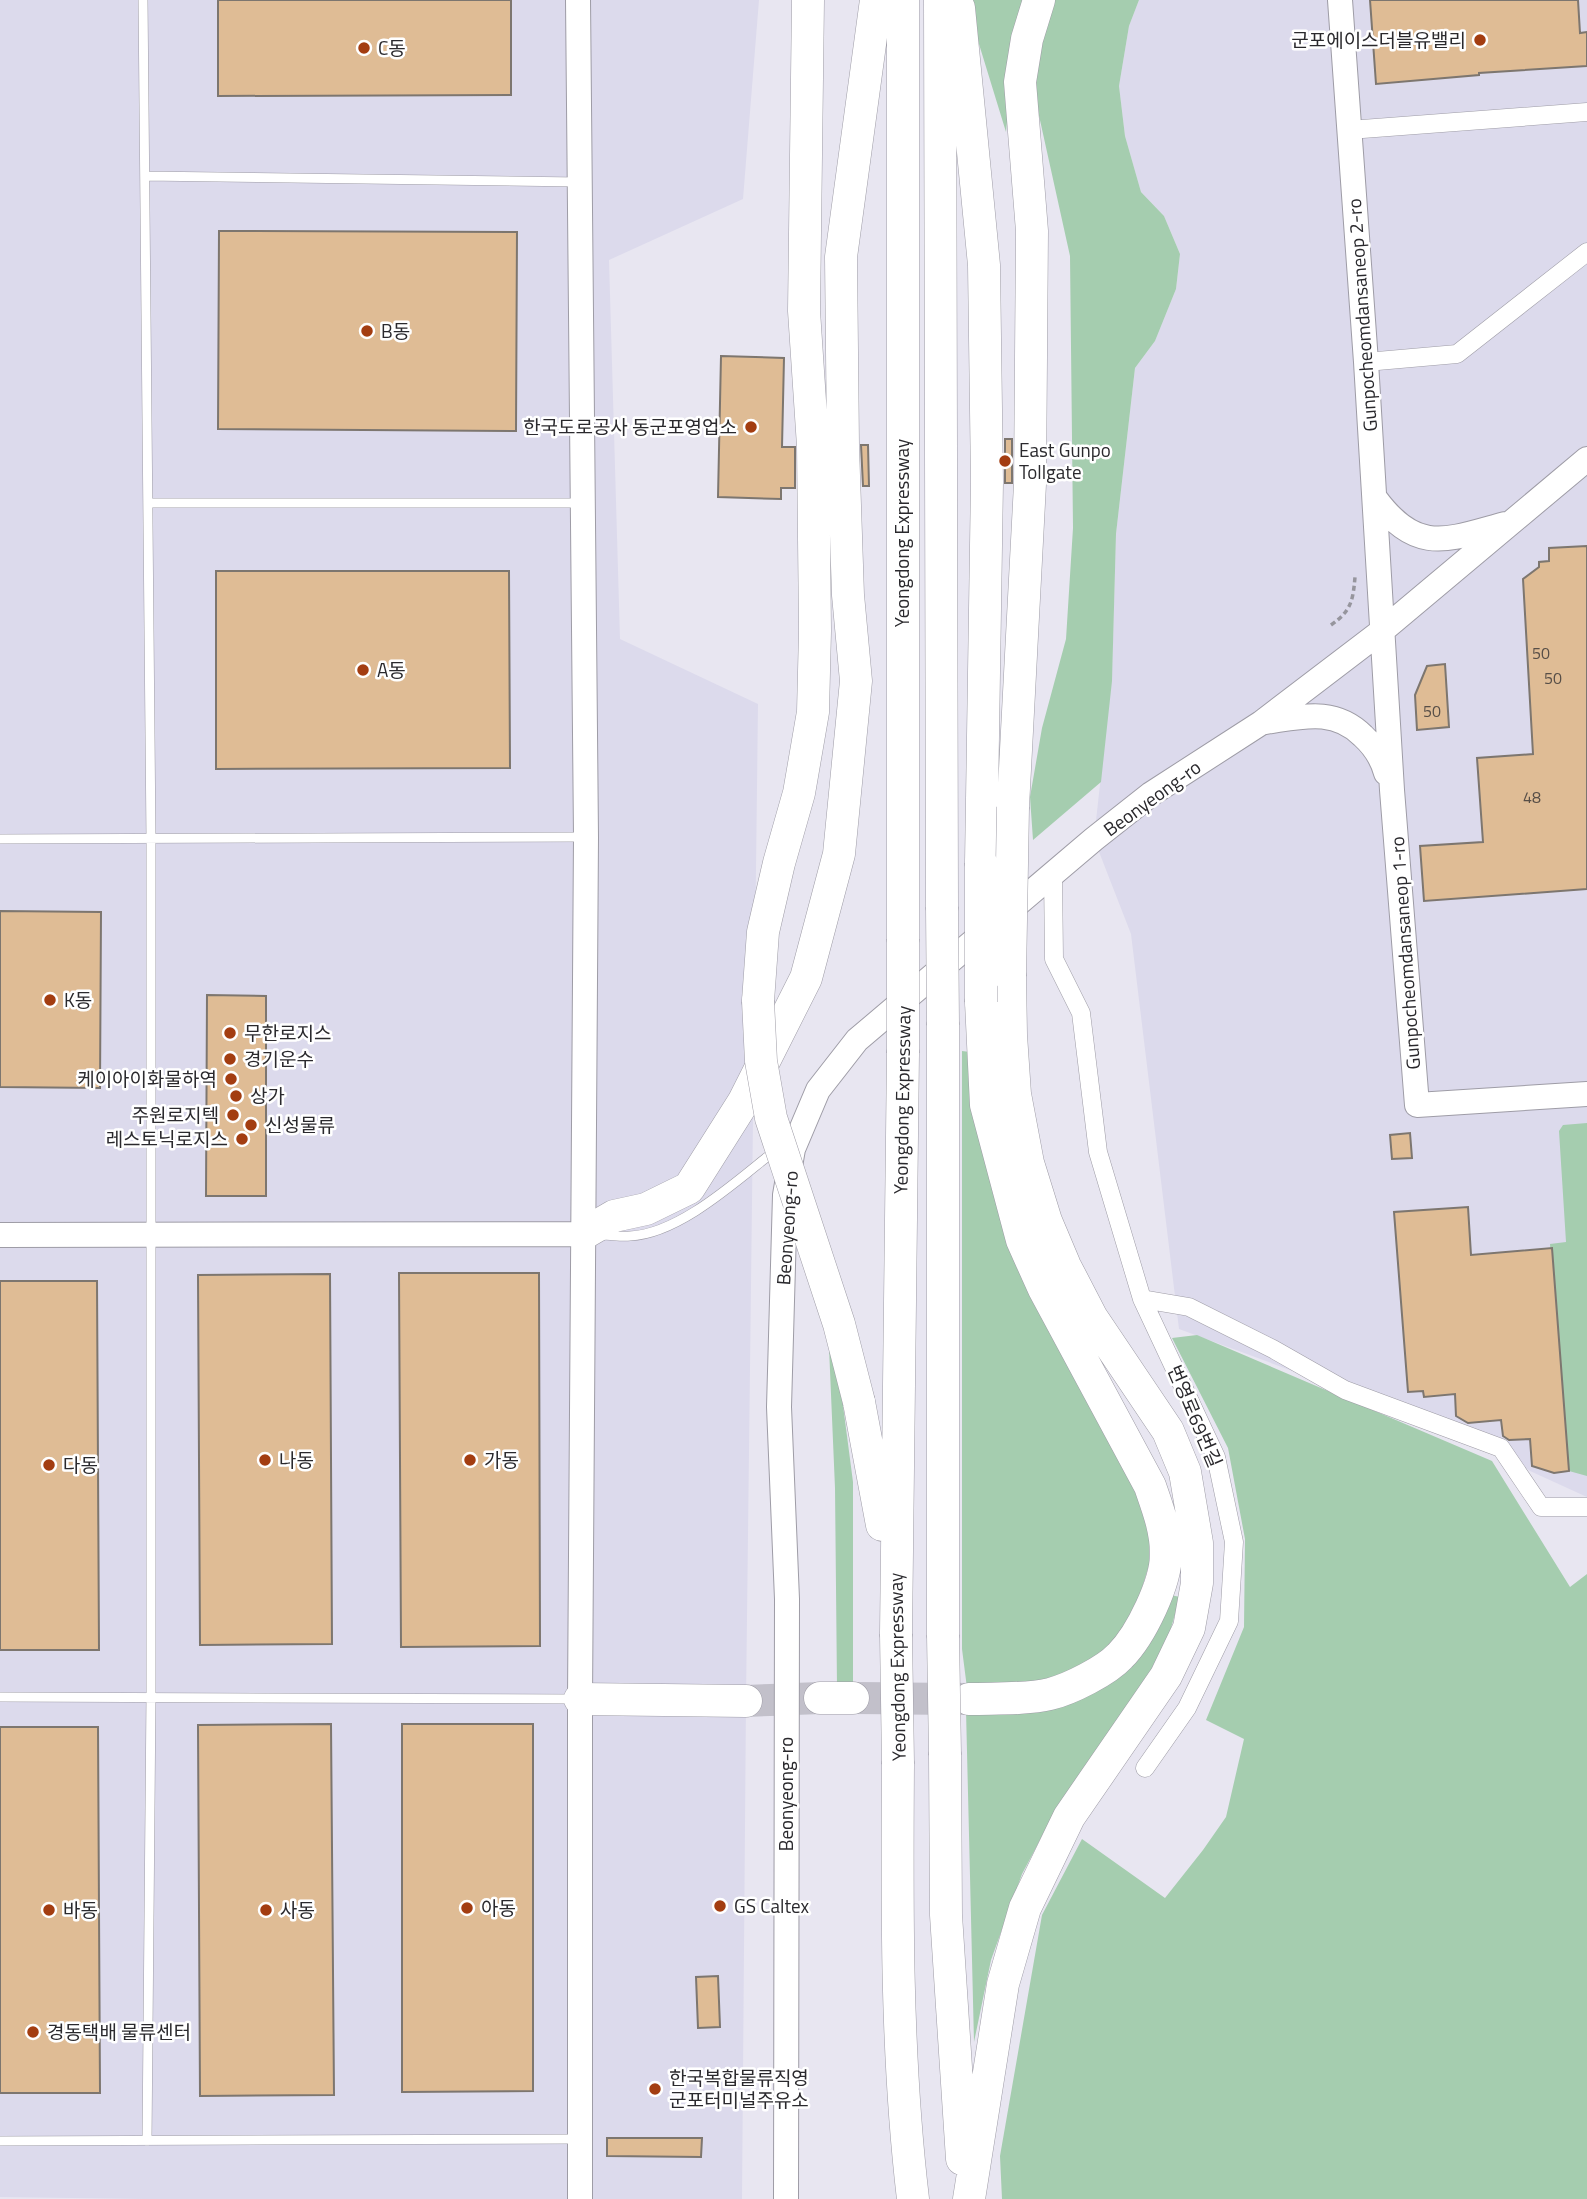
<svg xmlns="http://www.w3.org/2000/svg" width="1587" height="2199" font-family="'Titillium Web','Noto Sans KR',sans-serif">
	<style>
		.built { fill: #dcdaec }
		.green { fill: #a5cdaf }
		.building { fill: #dfbc95; stroke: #7d766f; stroke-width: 2 }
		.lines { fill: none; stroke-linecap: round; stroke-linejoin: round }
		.highway-tunnel { stroke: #c2c0ca; stroke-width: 32; stroke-dasharray: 32 16; stroke-linecap: butt }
		.lane-casing { stroke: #9e9ca6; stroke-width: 10 }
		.street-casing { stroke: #9e9ca6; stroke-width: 19 }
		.secondary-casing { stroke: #9e9ca6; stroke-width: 26 }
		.highway-casing { stroke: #9e9ca6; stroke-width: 33 }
		.path { stroke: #96959d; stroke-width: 3.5; stroke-dasharray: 5 3.5; stroke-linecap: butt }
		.lane { stroke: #fff; stroke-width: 9 }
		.street { stroke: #fff; stroke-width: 18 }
		.secondary { stroke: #fff; stroke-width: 24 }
		.highway { stroke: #fff; stroke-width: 32 }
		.highway-bridge-casing { stroke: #9e9ca6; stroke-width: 33; stroke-linecap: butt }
		.highway-bridge { stroke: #fff; stroke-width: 32 }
		.poi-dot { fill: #a33d11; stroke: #fff; stroke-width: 2.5 }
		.labels { text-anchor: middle; stroke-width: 5; stroke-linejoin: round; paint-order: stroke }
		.number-label { font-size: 16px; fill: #574e47 }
		.poi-label { font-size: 19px; fill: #2a292d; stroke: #fff; text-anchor: start }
		.street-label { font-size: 19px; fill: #2a292d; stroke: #fff }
	</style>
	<rect width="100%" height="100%" fill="#e8e6f1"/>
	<path class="built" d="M0 0H759L743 199 609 260 620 639 758 704 746 1701 742 2199H144L0 2197Z
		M1139 0H1587V1497L1530 1471 1501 1448 1179 1329 1131 934 1094 839 1112 675 1116 534 1135 368 1155 341 1176 289 1180 254 1164 216 1141 192 1125 136 1119 86 1129 26Z"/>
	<path class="green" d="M971 0H1028L1013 60 1006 132 971 18Z
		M1052 0H1139L1129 26 1119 86 1125 136 1141 192 1164 216 1180 254 1176 289 1155 341 1135 368 1116 534 1112 681 1101 782 1033 840 1030 797 1042 728 1066 639 1073 528 1070 256 1034 93 1039 34Z
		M962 1051 970 1052 1140 1494 1150 1529 1149 1565 1139 1598 1115 1645 1050 1684 967 1688 962 1649Z
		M1587 1123V1476L1569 1471 1550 1244 1566 1242 1559 1131 1563 1125Z
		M828 1324 841 1390 853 1482V1686H837L835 1488Z
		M1197 1335 1492 1461 1570 1587 1587 1574V2199H1002L1000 2156 1042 1915 1082 1839 1165 1898 1203 1850 1226 1817 1244 1739 1206 1720 1244 1627 1245 1539 1228 1448 1172 1338Z
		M1166 1594 1180 1597 1169 1635 1152 1669 1056 1810 1022 1874 991 1960 974 2042 966 1710 1064 1703Z"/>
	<path class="building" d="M218 0H511V95L218 96Z
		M1370 0H1578L1580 33 1587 32V66L1479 73V75L1376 84Z
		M219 231 517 232 516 431 218 429Z
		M721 356 784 358 782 447H795V488H781V499L718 497Z
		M1005 439H1012V483H1005Z
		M861 445H868L869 486H863Z
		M1587 546V889L1424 901 1420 846 1483 842 1477 758 1533 754 1523 579 1539 567V562L1549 561V548Z
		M216 571H509L510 768 216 769Z
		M1445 664 1449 727 1417 730 1415 695 1427 666Z
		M0 911 101 912 100 1088 0 1087Z
		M207 995 266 996V1196H206Z
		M1410 1133 1412 1158 1392 1159 1390 1135Z
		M1468 1207 1471 1255 1552 1248 1569 1471 1554 1473 1532 1466 1530 1439 1509 1440 1503 1436 1501 1420 1468 1423 1456 1416 1455 1394 1424 1397 1423 1391 1408 1392 1394 1212Z
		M399 1273H539L540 1646 401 1647Z
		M330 1274 332 1644 200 1645 198 1275Z
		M0 1281H97L99 1650H0Z
		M331 1724 334 2095 200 2096 198 1725Z
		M402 1724H533V2091L402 2092Z
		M0 1727H98L100 2093H0Z
		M718 1976 720 2027 698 2028 696 1977Z
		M607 2138H702L701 2157 607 2156Z"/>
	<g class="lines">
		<path class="highway-tunnel" d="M853 1698 969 1699
			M746 1701 820 1698"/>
		<defs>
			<path id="lane" d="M143 0 151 839V1696L147 2141
				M145 176 578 182
				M148 503H581
				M0 839 585 837
				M602 1235C612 1235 621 1237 630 1236 677 1234 732 1185 767 1157L778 1154
				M0 1697 574 1699
				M0 2141 578 2139"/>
			<path id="street" d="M1349 130 1587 112
				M1366 362 1457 354 1587 252
				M1053 873 1054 959 1081 1013 1098 1152 1142 1299 1216 1457 1234 1542 1229 1621 1187 1708 1145 1768
				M1142 1299 1189 1307 1273 1349 1345 1390 1501 1448 1541 1507H1587"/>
			<path id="secondary" d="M578 0 586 837 580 1699V2199
				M1340 0 1366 362 1392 790 1417 1105 1587 1094
				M1375 498C1417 555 1446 540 1505 524
				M1265 722C1301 717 1334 707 1363 736 1374 746 1382 758 1386 773
				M0 1235 583 1234
				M786 2199 787 1599 779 1407 785 1195 793 1149 818 1090 857 1040 1094 839 1151 794 1261 723 1383 630 1587 459"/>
			<path id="highway" d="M940 0 942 907
				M959 8 984 265 987 482 981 863
				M1013 807 1030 484 1032 231 1020 82 1027 39 1039 0
				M903 939V0
				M758 1001 763 932 779 863 799 793 813 712 815 631 813 446 804 311 808 0
				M943 1025V1635
				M583 1234 614 1216 646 1209 689 1188 744 1101 806 978 839 854 856 681 848 595 843 446 841 257 876 0
				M859 1402 882 1525
				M896 1634 903 1053
				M820 1698H853
				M580 1699 746 1701
				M969 1699C995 1698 1024 1700 1050 1694 1070 1689 1106 1671 1120 1656 1141 1635 1166 1583 1166 1554 1166 1530 1158 1509 1150 1486L1044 1289 1022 1240 986 1105 981 1002
				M945 1755 946 1915 962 2159
				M898 1764C897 1909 896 2055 913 2199
				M969 2199 1003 1984 1025 1908 1069 1817 1166 1676 1189 1628 1197 1583V1543L1185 1472 1168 1431 1092 1318 1065 1266 1046 1221 1028 1163 1015 1094 1011 1035 1010 976"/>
		</defs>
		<use href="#lane" class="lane-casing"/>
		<use href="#street" class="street-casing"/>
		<use href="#secondary" class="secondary-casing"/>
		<use href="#highway" class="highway-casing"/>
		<path class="path" d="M1331 625C1351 611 1353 601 1355 577"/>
		<use href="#lane" class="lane"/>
		<use href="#street" class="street"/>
		<use href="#secondary" class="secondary"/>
		<use href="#highway" class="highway"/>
		<defs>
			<path id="highway-bridge" d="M981 863V1002
				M942 907 943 1025
				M903 939V1053
				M1010 976 1013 807
				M758 1001 761 1061 771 1118 839 1324 859 1402
				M896 1634 898 1764
				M943 1635 945 1755"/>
		</defs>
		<use href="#highway-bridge" class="highway-bridge-casing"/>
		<use href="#highway-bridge" class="highway-bridge"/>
	</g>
	<g class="poi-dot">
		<circle cx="1480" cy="40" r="7"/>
		<circle cx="364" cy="48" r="7"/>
		<circle cx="367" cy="331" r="7"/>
		<circle cx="751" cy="427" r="7"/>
		<circle cx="1005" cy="461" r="7"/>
		<circle cx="363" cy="670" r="7"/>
		<circle cx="50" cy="1000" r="7"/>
		<circle cx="230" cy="1033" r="7"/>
		<circle cx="230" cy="1059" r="7"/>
		<circle cx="231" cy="1079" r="7"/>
		<circle cx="236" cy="1096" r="7"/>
		<circle cx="233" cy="1115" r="7"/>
		<circle cx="251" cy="1125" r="7"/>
		<circle cx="242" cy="1139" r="7"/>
		<circle cx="265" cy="1460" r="7"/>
		<circle cx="470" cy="1460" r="7"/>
		<circle cx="49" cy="1465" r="7"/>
		<circle cx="720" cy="1906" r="7"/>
		<circle cx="467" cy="1908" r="7"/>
		<circle cx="49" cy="1910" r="7"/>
		<circle cx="266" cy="1910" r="7"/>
		<circle cx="33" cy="2032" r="7"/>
		<circle cx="655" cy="2089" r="7"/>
	</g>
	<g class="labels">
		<g class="number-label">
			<text x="1541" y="659">50</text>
			<text x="1553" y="684">50</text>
			<text x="1432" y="717">50</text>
			<text x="1532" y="803">48</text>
		</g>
		<g class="poi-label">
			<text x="1466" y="47" text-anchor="end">군포에이스더블유밸리</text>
			<text x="378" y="55">C동</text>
			<text x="381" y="338">B동</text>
			<text x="737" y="434" text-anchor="end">한국도로공사 동군포영업소</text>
			<text x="1019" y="457">East Gunpo<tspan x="1019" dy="22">Tollgate</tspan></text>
			<text x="377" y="677">A동</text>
			<text x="64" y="1007">K동</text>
			<text x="244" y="1040">무한로지스</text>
			<text x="244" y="1066">경기운수</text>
			<text x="217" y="1086" text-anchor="end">케이아이화물하역</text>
			<text x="250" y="1103">상가</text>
			<text x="219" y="1122" text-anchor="end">주원로지텍</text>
			<text x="265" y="1132">신성물류</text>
			<text x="228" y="1146" text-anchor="end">레스토닉로지스</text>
			<text x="279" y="1467">나동</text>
			<text x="484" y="1467">가동</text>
			<text x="63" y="1472">다동</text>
			<text x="734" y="1913">GS Caltex</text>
			<text x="481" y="1915">아동</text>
			<text x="63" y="1917">바동</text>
			<text x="280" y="1917">사동</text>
			<text x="47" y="2039">경동택배 물류센터</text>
			<text x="669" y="2085">한국복합물류직영<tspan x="669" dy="22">군포터미널주유소</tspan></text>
		</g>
		<g class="street-label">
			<text transform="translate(1362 315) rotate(-94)" y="7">Gunpocheomdansaneop 2-ro</text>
			<text transform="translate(902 533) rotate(-90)" y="7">Yeongdong Expressway</text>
			<text transform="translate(1152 798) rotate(-36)" y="7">Beonyeong-ro</text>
			<text transform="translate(1405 953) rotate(-94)" y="7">Gunpocheomdansaneop 1-ro</text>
			<text transform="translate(902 1100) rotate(-89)" y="7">Yeongdong Expressway</text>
			<text transform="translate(787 1228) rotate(-86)" y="7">Beonyeong-ro</text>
			<text transform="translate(1195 1416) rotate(67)" y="7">번영로69번길</text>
			<text transform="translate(897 1667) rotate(-91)" y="7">Yeongdong Expressway</text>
			<text transform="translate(786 1794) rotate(-90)" y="7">Beonyeong-ro</text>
		</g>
	</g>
</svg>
